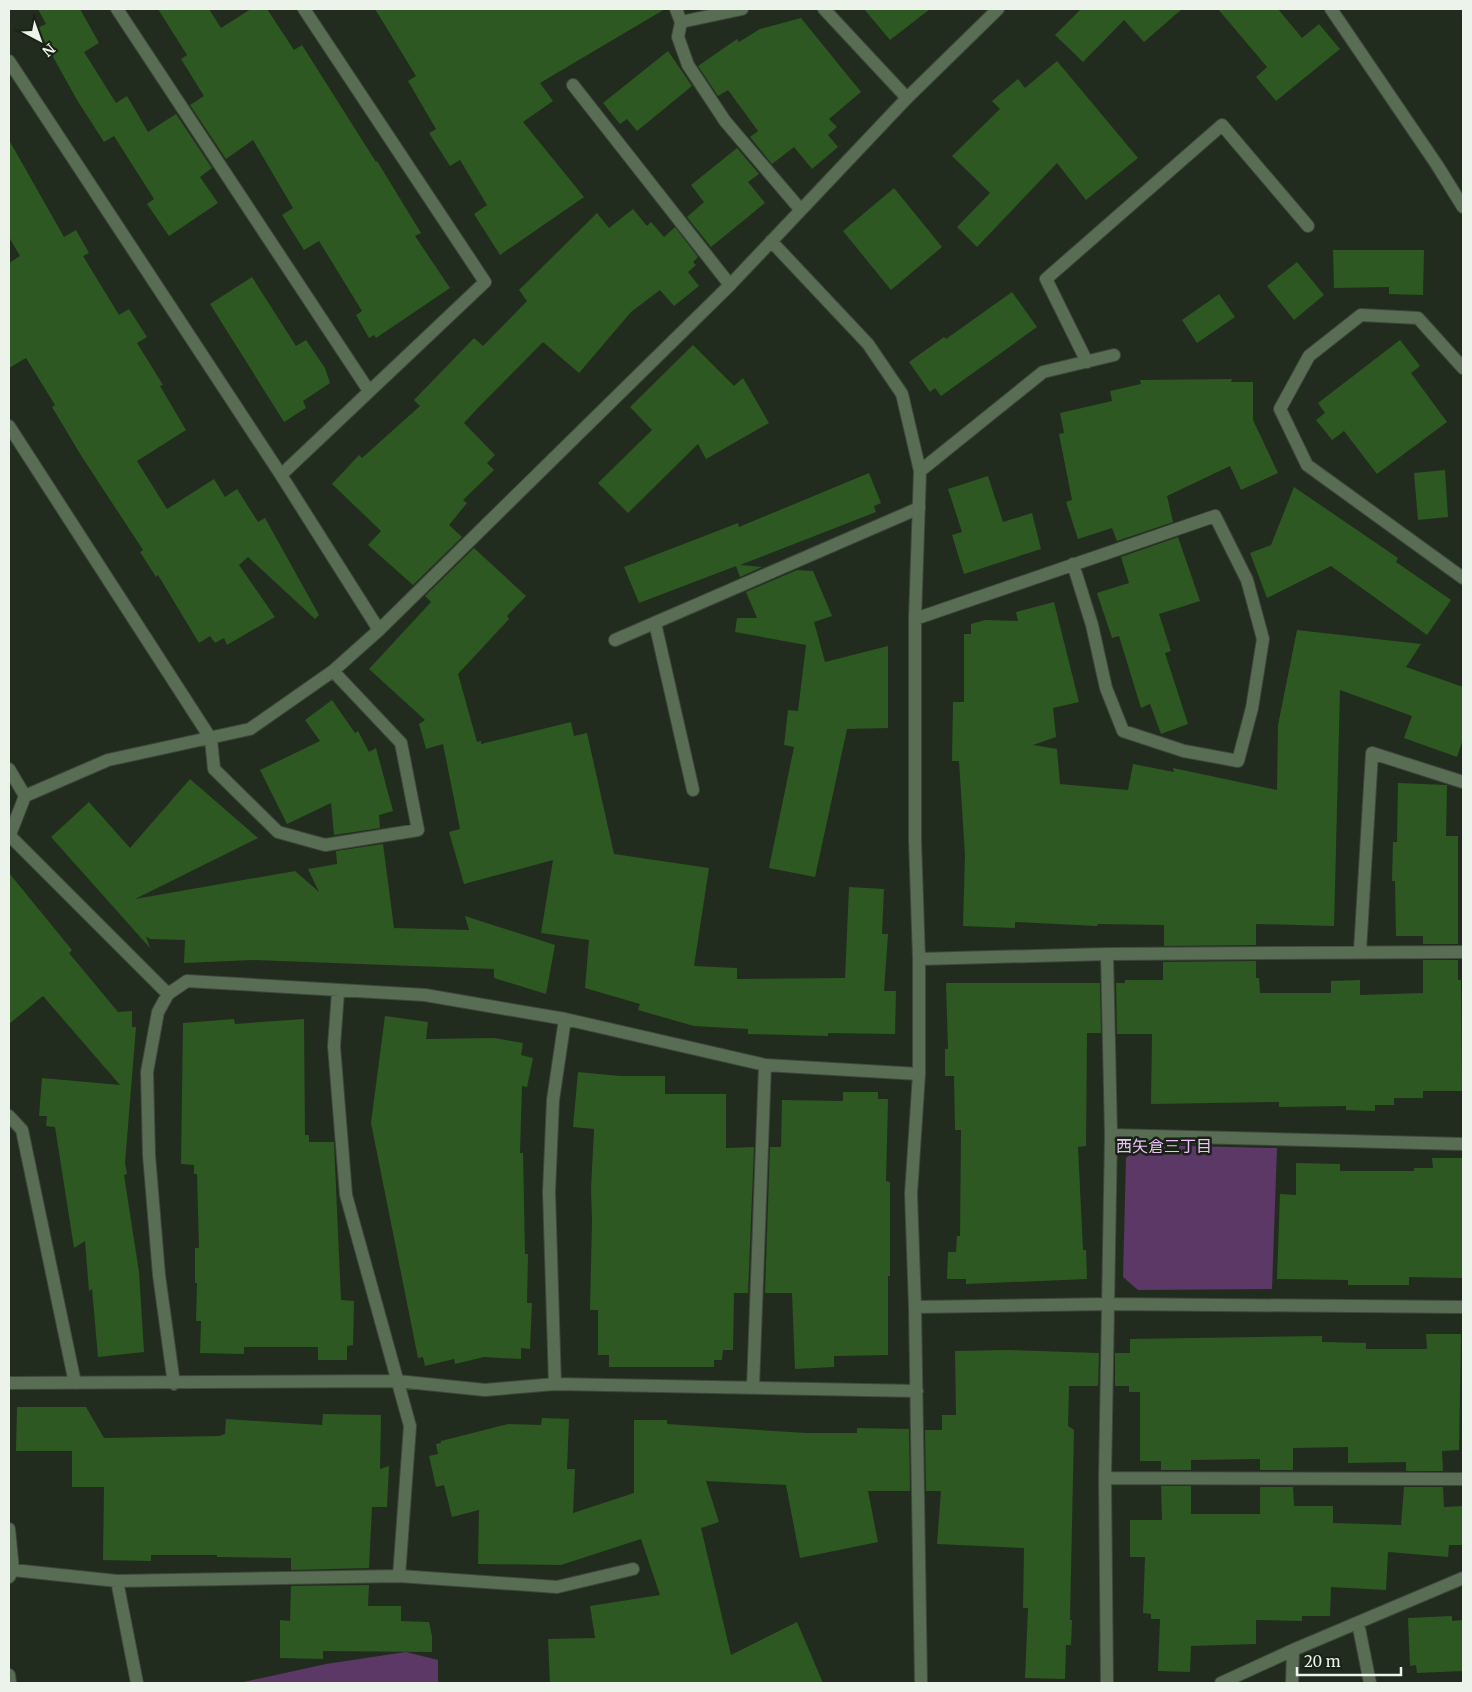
<svg xmlns="http://www.w3.org/2000/svg" width="1472" height="1692" font-family="Merriweather,'Noto Sans JP',serif">
	<style>
		.green { fill: #5c3866 }
		.building { fill: #2d5821 }
		.lines { fill: none; stroke-linecap: round; stroke-linejoin: round }
		.service-casing { stroke: #3d483b; stroke-width: 14 }
		.minor-casing { stroke: #3d483b; stroke-width: 14 }
		.service { stroke: #596d54; stroke-width: 12 }
		.minor { stroke: #596d54; stroke-width: 12 }
		.labels { text-anchor: middle; stroke-width: 5; stroke-linejoin: round; paint-order: stroke }
		.neighbourhood-label { font-size: 16px; fill: #f0bffe; stroke: #182215 }
	</style>
	<rect width="100%" height="100%" fill="#212c1f"/>
	<path class="green" d="M1143 1145 1277 1148 1272 1289 1138 1290 1123 1277 1126 1158Z
		M406 1652 438 1660V1683H239L326 1664Z"/>
	<path class="building" d="M38 9H80L99 43 84 52 116 103 127 96 148 132 176 114 212 168 200 177 218 203 169 236 147 204 154 199 114 136 104 142 77 100 37 28 46 24Z
		M158 9H209L221 28 251 9H267L294 50 302 45 376 162 377 161 421 233 415 236 450 288 376 338 374 335 369 338 356 315 362 311 319 241 304 250 282 215 293 208 253 140 226 159 190 105 204 96 181 59 187 55Z
		M375 9H665L540 83 553 101 523 122 584 197 500 255 474 214 487 205 460 160 450 166 429 133 436 129 408 81 416 76Z
		M864 9H930L890 40Z
		M1081 9H1182L1144 42 1124 20 1083 62 1055 35Z
		M1218 9H1278L1302 38 1319 24 1340 49 1276 101 1256 77 1267 67Z
		M801 18 861 92 829 119 837 127 828 135 838 147 812 169 794 147 772 164 750 137 758 131 728 90 718 96 698 66 737 39 739 42 760 29Z
		M668 51 692 86 637 131 627 119 620 124 603 103Z
		M1057 61 1138 158 1086 200 1057 163 977 247 957 227 990 193 952 156 1000 109 992 101 1018 79 1025 88Z
		M9 140 64 237 76 230 89 253 83 256 119 315 129 309 147 337 137 343 163 385 160 386 186 430 137 461 167 509 214 479 225 497 237 489 258 522 265 518 319 615 315 619 248 557 239 565 275 617 227 645 224 638 215 643 210 636 199 643 158 575 156 577 140 552 143 550 82 457 52 407 55 405 26 358 9 368V263L20 256 9 237Z
		M737 148 759 174 748 182 765 203 711 247 687 217 704 202 691 185Z
		M894 188 942 247 891 290 843 231Z
		M633 209 647 226 651 222 664 237 675 227 698 257 693 262 696 265 688 272 699 286 674 306 660 290 631 312 579 373 543 342 475 411 464 423 495 455 487 463 494 470 463 500 467 503 449 525 462 537 413 585 368 545 381 531 332 484 359 455 362 458 420 406 414 400 474 338 483 346 527 301 519 290 597 213 609 228Z
		M1333 250H1424L1423 295 1389 294V287L1334 288Z
		M1297 262 1324 295 1294 320 1267 286Z
		M252 277 296 346 306 340 325 368 330 383 303 401 306 408 284 422 210 304Z
		M1012 292 1037 327 941 396 935 388 930 392 909 362 944 337 946 339Z
		M1219 294 1235 317 1197 343 1182 320Z
		M1400 340 1420 366 1411 373 1447 422 1377 474 1344 431 1332 440 1316 420 1325 413 1318 403Z
		M693 345 734 386 743 378 769 423 706 459 698 444 628 513 598 483 652 430 630 407Z
		M1232 379 1231 382H1253V420L1278 473 1241 490 1230 466 1167 496 1173 522 1117 541 1112 528 1078 539 1066 502 1072 500 1059 434 1064 433 1060 413 1112 401 1110 391 1141 384 1140 380Z
		M1445 470 1448 517 1418 520 1414 473Z
		M869 473 881 503 874 506 876 512 740 565 762 567 740 577 736 566 639 603 624 567 738 523 739 527Z
		M988 476 1003 522 1032 513 1041 549 964 574 952 535 962 532 948 489Z
		M1294 487 1398 558 1396 562 1451 600 1427 635 1331 566 1267 598 1250 553 1271 545Z
		M1178 537 1200 601 1159 614 1171 651 1165 653 1188 724 1161 734 1150 704 1141 708 1119 636 1112 638 1097 593 1129 583 1121 557Z
		M474 548 526 596 507 616 509 619 458 674 477 742 481 741V744L571 722 574 736 587 733 614 854 709 868 694 966 737 968V979L845 978 849 887 884 889 882 934H888L884 991H896L895 1034 828 1033V1036L748 1034V1029L694 1026 638 1010 640 1004 585 988 589 940 541 933 553 860 464 884 449 832 460 829 443 744 426 749 419 724 425 720 369 669 431 602 425 596Z
		M797 570 813 571 832 616 814 622 825 662 888 646V728L847 729 815 877 769 868 794 747 784 745 788 710 798 711 806 645 735 632 737 618H757L746 592Z
		M1054 602 1079 702 1053 708 1056 737 1033 745 1057 749 1060 784 1128 790 1133 764 1174 772 1173 768 1277 790 1278 725 1297 630 1421 644 1406 667 1463 687V739L1457 757 1404 738 1412 716 1340 690 1334 926 1256 924V945L1164 946V925L1098 924 1097 926 1015 922V928L963 926 965 855 959 761H952L953 702H964V634H971V624L985 620 1018 621 1016 612Z
		M332 700 355 733 358 731 369 752 376 748 393 811 379 815 380 828 334 835 331 803 287 824 260 770 320 741 305 720Z
		M190 779 258 838 135 899 295 871 319 892 308 869 337 864 336 851 383 844 394 928 469 930 465 916 555 945 546 994 494 978V969L252 960 184 963 185 940 150 939 146 936 150 948 51 837 89 802 130 848Z
		M1398 783 1447 785 1446 836H1458V944H1423V936H1396L1395 881H1392L1393 842H1397Z
		M9 873 72 950 69 953 118 1012 132 1011V1027H136L125 1163 127 1174 124 1175 139 1272 144 1352 98 1357 92 1289 89 1291 85 1241 74 1248 55 1127 46 1126 47 1116H39L42 1078 120 1085 43 996 9 1024Z
		M1423 960H1458V980H1461L1462 1091H1423V1098H1394V1105H1375V1111L1346 1110V1106L1279 1107V1102L1151 1104 1152 1034H1117L1116 983H1125V980H1163V962L1256 961V978H1259L1260 993H1331V981L1360 980V995L1423 993Z
		M946 983H1100L1101 1033H1087L1086 1146 1078 1147 1083 1250H1086L1087 1279 966 1284V1279H947L948 1252H956L957 1236H960L961 1130H955L954 1076H945V1049H948Z
		M385 1016 428 1022 426 1039 494 1038 523 1043 521 1055 533 1058 527 1087 522 1086 520 1153H523L525 1254H528L527 1303H532L530 1349 521 1348V1359L484 1357 455 1364 454 1359 425 1366 423 1357 418 1358 371 1123Z
		M234 1019 235 1024 304 1019 305 1135H309V1142H334L341 1300 354 1301 353 1345 347 1346V1360H318V1347H244V1354L200 1353 201 1321H196L197 1283H195V1248H199L197 1174H194V1165L181 1164 183 1023Z
		M578 1072 620 1076H665V1094H726V1148L754 1147 748 1293H734L733 1350H723L722 1360H714V1367H609V1355H598V1310H590L592 1221 591 1189 594 1129 573 1127Z
		M843 1092H878V1099H888L886 1181 890 1182V1276H888V1355L834 1356V1367L795 1369 792 1293H765L770 1147H781L782 1100 843 1101Z
		M1432 1158H1463L1462 1278 1409 1277V1285H1348V1280L1277 1279 1280 1194 1296 1195V1163L1340 1164V1171H1414V1168H1433Z
		M1426 1334H1461L1459 1450 1442 1451 1443 1471H1406V1462L1348 1463V1447L1293 1448V1470H1260V1459L1191 1460V1470H1161V1461H1140V1392H1129V1386H1115V1353H1130V1339L1322 1336V1342L1366 1343V1349H1427Z
		M1009 1350 1099 1353 1098 1386H1069L1068 1426 1074 1430 1070 1620H1072L1071 1645H1066L1065 1679 1025 1678 1028 1608H1023L1024 1548 937 1544 941 1491H926L925 1430H942V1415H956L955 1351Z
		M17 1407H86L104 1438 219 1436 225 1434 226 1419 322 1425 323 1414 381 1415 380 1469 389 1466 387 1507H372L369 1568 291 1570V1558L217 1557V1555H151V1561L103 1560 104 1487H72V1451H16Z
		M542 1418 569 1419 567 1469H575L573 1513 634 1493V1420H667V1424L806 1433H857V1428L909 1429 910 1491H868L878 1542 800 1558 786 1485 706 1481 719 1522 701 1528 731 1655 797 1622 823 1683H550L548 1639 595 1638 590 1606 660 1595 641 1539 561 1565 478 1564 479 1510 452 1517 444 1485 436 1487 429 1456 438 1454 436 1444 441 1443V1441L508 1424 541 1425Z
		M1161 1486H1191V1514H1260V1487H1293L1294 1506H1333V1523L1401 1525 1404 1487H1443L1444 1507 1463 1506V1545H1449L1448 1557 1388 1552 1386 1590 1331 1587 1330 1616H1302V1621L1256 1620V1644L1191 1646 1190 1672 1158 1671 1160 1619H1151V1614L1143 1613 1145 1557H1130V1520H1162Z
		M369 1585 368 1606H401V1621L429 1622 432 1636V1652L323 1651V1659L280 1658V1620L290 1621 291 1586Z
		M1452 1616V1621L1463 1620V1671L1417 1673 1416 1665 1410 1666 1408 1618Z"/>
	<g class="lines">
		<defs>
			<path id="service" d="M681 22 678 37 688 65 725 121 800 209
				M573 85 730 285
				M655 623 693 790
				M615 640 919 508"/>
			<path id="minor" d="M117 9 369 391
				M676 9 681 22 742 9
				M824 9 907 98
				M1331 9 1437 165 1463 207
				M9 61 281 475 379 630
				M771 241 868 344 902 394 920 471 915 619V840L919 959V1074L911 1194 915 1307 921 1683
				M1087 362 1046 279 1222 125 1308 226
				M1463 368 1418 318 1361 315 1309 356 1280 409 1307 465 1463 578
				M9 426 211 739 214 769 278 832 325 845 418 830 401 743 333 671
				M920 471 1043 372 1114 355
				M281 475 485 282 304 9
				M915 619 1215 516 1247 580 1263 639 1252 708 1238 761 1184 751 1123 731 1106 688 1092 625 1073 564
				M9 769 25 796
				M10 836 168 994
				M9 837 25 796 108 760 250 729 333 671 379 630 730 285 907 98 998 9
				M1360 951 1372 753 1463 782
				M919 959 1107 954 1463 952
				M338 992 334 1046 346 1195 410 1426 399 1576
				M9 1116 22 1130 75 1383
				M1111 1135 1463 1144
				M915 1307 1108 1304 1463 1307
				M9 1383 397 1381 485 1390 555 1384 917 1391
				M174 1384 159 1275 149 1155 147 1072 158 1012 168 994 187 981 425 995 565 1019 765 1065 919 1074
				M555 1384 549 1192 553 1100 565 1019
				M753 1387 765 1065
				M1105 1478 1463 1479
				M9 1529 13 1570 9 1577
				M13 1570 117 1581 399 1576 557 1587 633 1569
				M117 1581 137 1683
				M1358 1623 1370 1683
				M9 1675 10 1683
				M1107 1683 1105 1478 1111 1135 1107 954
				M1221 1683 1293 1650 1463 1578
				M1292 1683 1293 1650"/>
		</defs>
		<use href="#service" class="service-casing"/>
		<use href="#minor" class="minor-casing"/>
		<use href="#service" class="service"/>
		<use href="#minor" class="minor"/>
	</g>
	<g class="labels">
		<g class="neighbourhood-label">
			<text x="1164" y="1152">西矢倉三丁目</text>
		</g>
	</g>
	<rect width="1472" height="1692" fill="none" stroke="#ebf3ea" stroke-width="20"/>
	<g transform="translate(40 40) rotate(139)" stroke="#182215" stroke-width="4" paint-order="stroke">
	<path d="M0-4L9 19L0 12L-9 19Z" fill="#ebf3ea"/>
	<text y="-8" font-size="14" font-weight="bold" text-anchor="middle" fill="#ebf3ea">N</text>
	</g>
	<path d="M1297 1667v8h104v-8" fill="none" stroke="#ebf3ea" stroke-width="2.5"/>
	<text x="1304" y="1667" font-size="15" fill="#ebf3ea" stroke="#182215" stroke-width="4" paint-order="stroke">20 m</text>
</svg>
